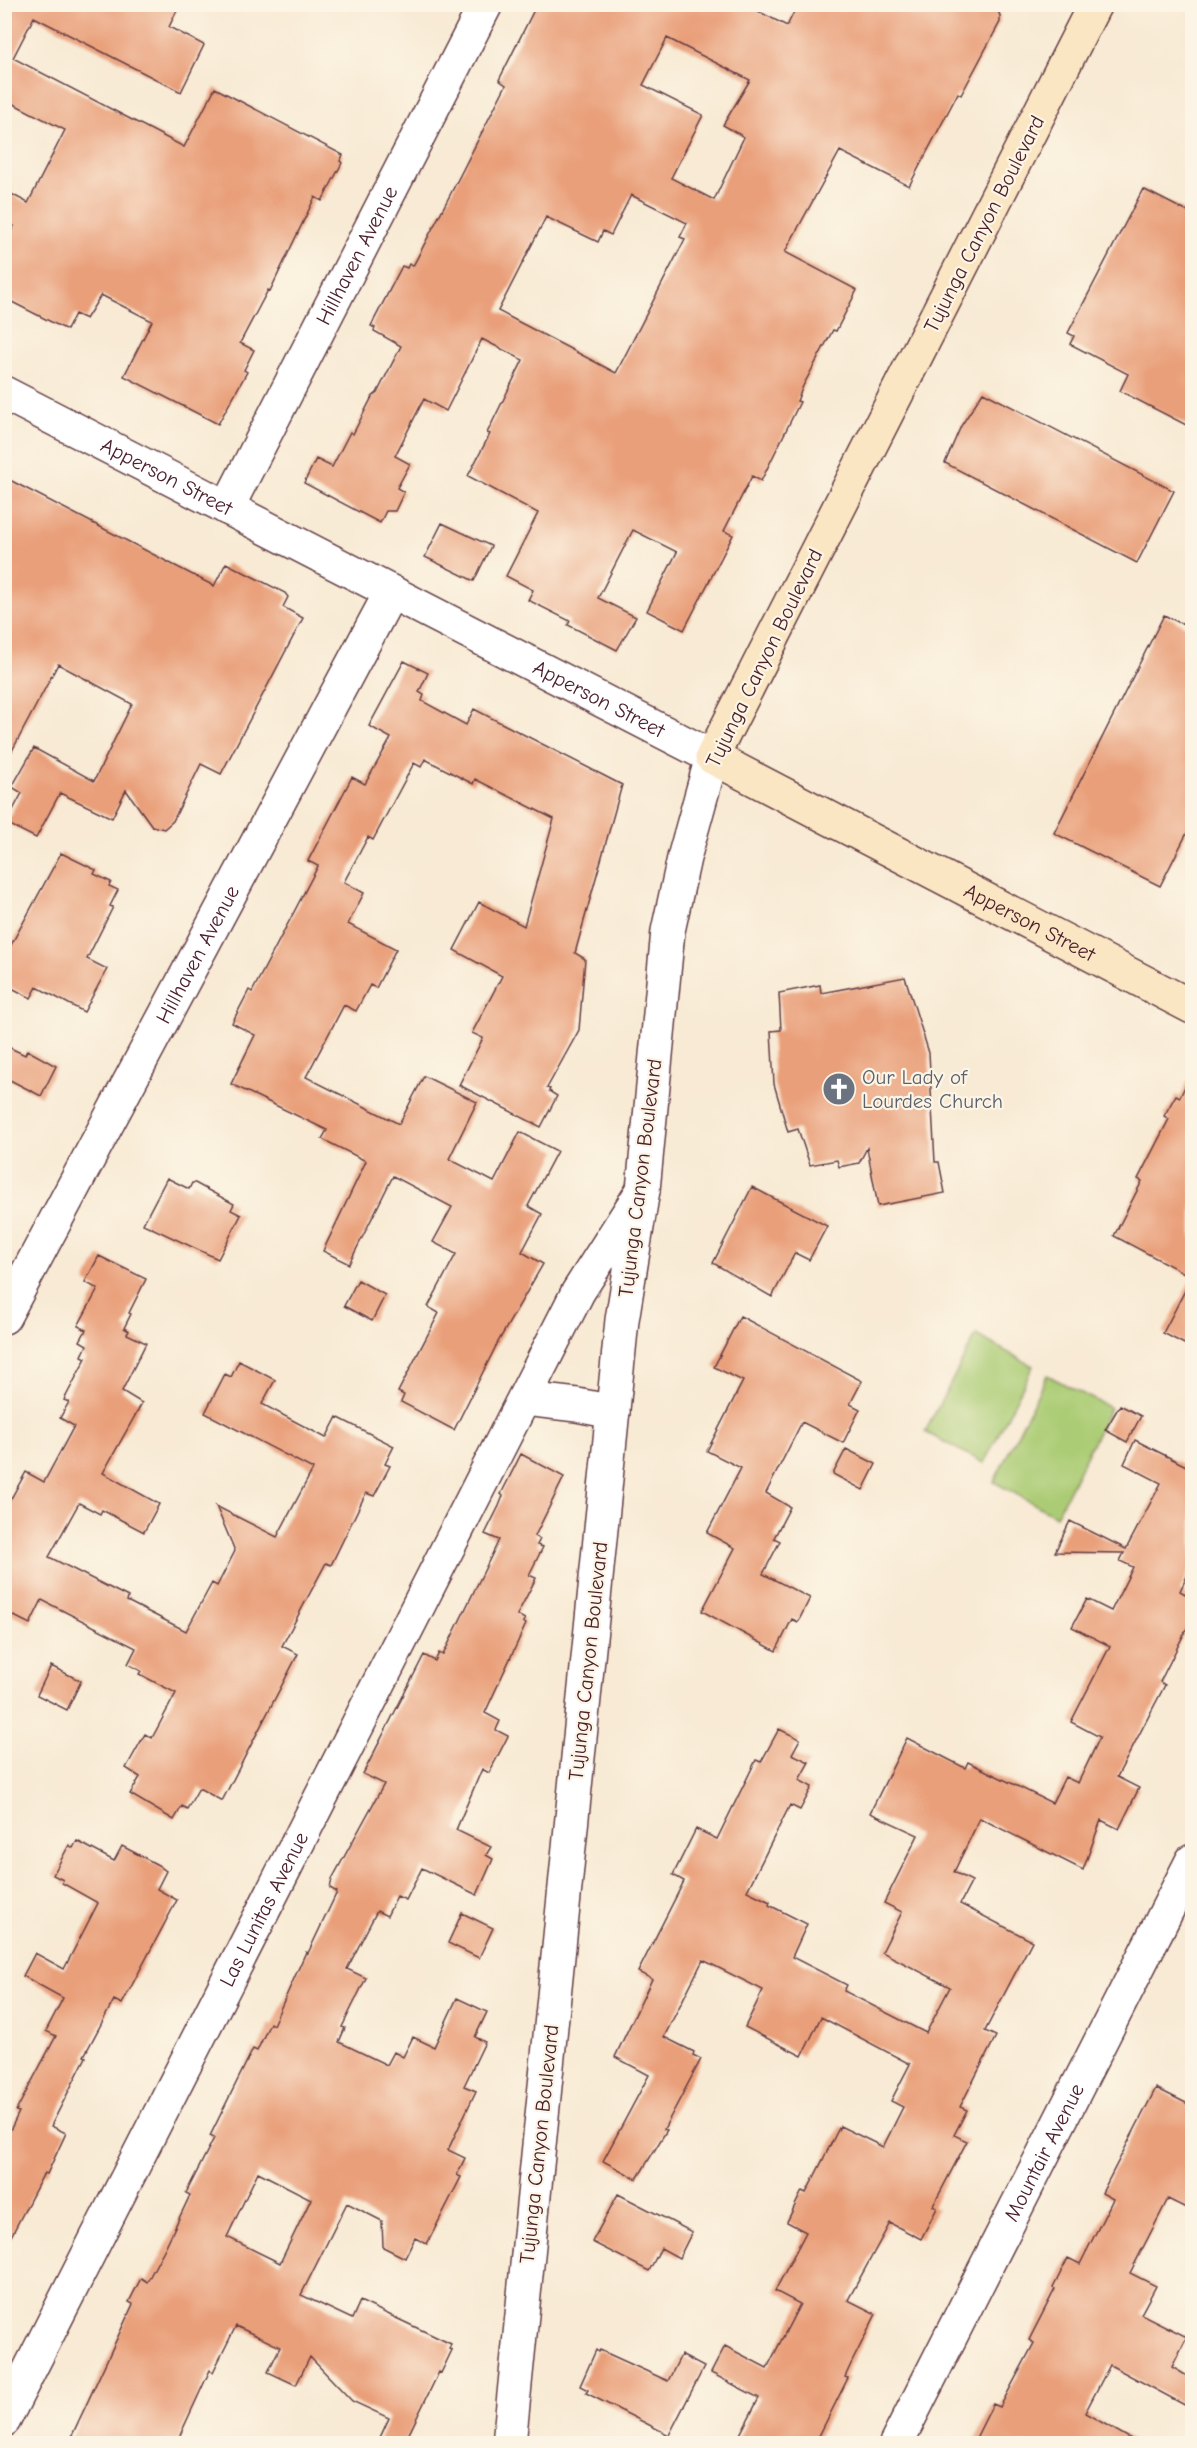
<svg xmlns="http://www.w3.org/2000/svg" width="1197" height="2448" font-family="'Comic Neue',sans-serif">
	<style>
		.green { fill: #abcc75; stroke: #7a7650; stroke-width: 1.5 }
		.building { fill: #e99f79; fill-rule: evenodd }
		.lines { fill: none; stroke-linecap: round; stroke-linejoin: round }
		.minor-casing { stroke: #643d44; stroke-width: 36 }
		.tertiary-casing { stroke: #643d44; stroke-width: 36 }
		.secondary-casing { stroke: #643d44; stroke-width: 36 }
		.minor { stroke: #fff; stroke-width: 33 }
		.tertiary { stroke: #fff; stroke-width: 33 }
		.secondary { stroke: #fbe6c4; stroke-width: 33 }
		.labels { text-anchor: middle; stroke-width: 4.5; stroke-linejoin: round; paint-order: stroke }
		.street-label { font-size: 21px; fill: #4a1f2b; stroke: #fcf5e5 }
		.worship-label { font-size: 21px; fill: #5b616d; stroke: #fcf5e5; text-anchor: start }
	</style>
	<rect width="100%" height="100%" fill="#fcf5e5"/>
	<filter id="ink" filterUnits="userSpaceOnUse"><feTurbulence type="fractalNoise" baseFrequency=".0167" numOctaves="2"/><feDisplacementMap in="SourceGraphic" scale="12" xChannelSelector="R" yChannelSelector="G"/><feConvolveMatrix kernelMatrix="1 2 1 2 8 2 1 2 1" color-interpolation-filters="sRGB"/></filter>
	<filter id="wash" filterUnits="userSpaceOnUse"><feTurbulence type="fractalNoise" baseFrequency=".008" numOctaves="4" result="noise"/><feDisplacementMap in="SourceGraphic" scale="24" xChannelSelector="R" yChannelSelector="G"/><feGaussianBlur stdDeviation="1.35" result="paint"/><feColorMatrix in="noise" values="0 0 0 0 0 0 0 0 0 0 0 0 0 0 0 0 0 1.4 0 .05"/><feComposite in="paint" operator="in"/></filter>
	<g filter="url(#wash)">
		<rect width="100%" height="100%" fill="#f8ead4"/>
		<path class="green" d="M976 1335 1033 1366 984 1463 925 1432Z
			M1047 1375 1110 1408 1056 1516 994 1482Z"/>
		<g id="blocks">
			<path class="building" d="M4 4H180L169 27 204 45 181 92 34 17 13 58 184 147 215 88 343 155 340 161 342 163 322 201 315 197 270 291 268 290 240 343 254 350 244 370 247 372 218 424 124 376 152 321 101 295 86 319 75 314 67 330 4 298V245L14 226 4 221V190L28 203 65 130 4 99Z
				M537 4H744L787 26 798 4H973L978 7 996 5 1000 16V22L961 95 958 93 909 186 840 151 785 252 857 290 836 331 833 330 803 386 797 401 800 402 761 481 752 476 724 531 733 535 684 630 647 611 677 552 633 530 598 598 636 617 617 650 568 625 570 621 528 600 533 590 506 576 538 513 468 476 490 434 487 433 523 360 482 339 446 411 424 399 395 456 410 464 397 488 404 492 395 511H386L380 523 304 483 316 459 332 467 350 432 353 434 372 397 377 393 401 346 374 331 375 328 371 326 402 266 407 268 409 264 413 266 450 195 506 85 499 80ZM667 38 750 80 723 125 744 137 714 200 671 178 703 115 643 85ZM631 195 687 223 680 237 685 239 616 373 498 311 546 217 598 242 603 231 611 235Z
				M1143 189 1192 214V428L1120 391 1128 374 1070 344 1074 336 1068 333Z
				M983 392 1174 491 1137 563 945 463 961 426Z
				M4 477 214 586 226 563 285 593 288 597 283 607 303 618 221 774 201 764 173 821 164 829 152 826 126 790 112 818 60 793 36 838 6 823 22 793 12 787 34 748 94 781 132 704 58 664 4 766Z
				M442 523 491 546 474 581 425 557Z
				M1164 615 1192 629V823L1160 886 1054 833Z
				M404 661 428 673 419 692 424 695 422 701 466 725 474 709 622 785 575 953 585 959 579 1030 547 1088 550 1089 549 1091 557 1096 541 1127 459 1085 483 1038 472 1033 502 976 454 950 479 902 524 926 554 819 475 779 473 784 425 759 421 767 414 763 373 840 368 837 344 882 364 893 348 924 396 949 376 988 370 985 356 1011 344 1005 306 1077 399 1124 424 1076 477 1102 449 1159 494 1182 520 1132 557 1151 528 1206 542 1214 522 1252 543 1264 498 1342 454 1430 401 1402 404 1395 398 1392 439 1313 428 1307 456 1254 433 1242 452 1207 393 1176 349 1264 323 1251 366 1161 322 1139 327 1130 231 1084 255 1035 232 1023 249 990 252 992 318 866 308 861 352 777 365 784 391 738 369 726Z
				M61 853 96 870 94 874 111 882 109 886 118 890 110 906 113 907 87 959 107 969 84 1012 37 987 31 998 4 984V958Z
				M905 977 929 1053 935 1162H939L945 1193 878 1206 867 1148 859 1163 839 1167 837 1160 810 1165 798 1129 788 1132 774 1084 771 1031 781 1030 779 993 820 985 821 993Z
				M4 1045 25 1055 27 1050 56 1066 41 1096 4 1077Z
				M1192 1072V1348L1163 1333 1192 1277 1114 1236 1142 1181 1138 1179 1169 1119 1164 1116 1176 1095 1180 1097Z
				M167 1178 189 1189 192 1183H195L234 1204 231 1210 241 1215 218 1259 143 1224Z
				M752 1187 827 1226 809 1260 795 1253 772 1297 713 1263Z
				M99 1256 146 1279 129 1313 131 1314 124 1328 129 1331 127 1334 146 1343 122 1391 142 1403 103 1473 159 1504 144 1532 102 1510 100 1514 79 1503 49 1557 128 1597 127 1601 186 1631 212 1583 217 1586 235 1551 216 1506 277 1537 313 1469 205 1413 225 1374 231 1377 239 1361 275 1380 262 1404 326 1438 337 1417 394 1446 385 1464 390 1466 374 1496 366 1493 331 1565 326 1563 282 1646 298 1654 222 1801 199 1788 187 1809 182 1806 174 1820 130 1794 140 1777 126 1768 145 1734 152 1738 176 1693 139 1674 141 1671 128 1664 136 1648 42 1600 30 1624 4 1611V1511L26 1472 44 1482 74 1426 60 1418 69 1402 64 1400 86 1358 82 1356 87 1345 80 1341 86 1330 78 1326 98 1289 85 1282Z
				M358 1280 385 1295 372 1321 344 1306Z
				M740 1316 862 1381 850 1404 860 1409 843 1443 802 1422 766 1493 790 1507 774 1538 780 1541 763 1574 810 1598 798 1622 792 1619 776 1651 702 1611 735 1548 707 1533 741 1468 707 1451 743 1381 714 1367Z
				M1120 1405 1141 1416 1127 1442 1105 1430Z
				M1135 1440 1192 1469V1566L1180 1591 1192 1598V1618L1160 1682 1165 1685 1117 1777 1139 1788 1119 1829 1101 1820 1083 1870 980 1818 954 1872 972 1881 960 1904 1032 1941 985 2031 996 2036 960 2107 967 2110 954 2135 967 2141 933 2206 937 2208 921 2239 890 2223 848 2300 876 2314 851 2364 845 2377 848 2378 815 2444H735L759 2398 711 2373 725 2346 767 2368 800 2304 775 2291 806 2232 787 2222 802 2191 806 2193 840 2126 883 2147 903 2107 891 2101 910 2064 821 2017 802 2056 745 2027 763 1990 703 1960 664 2037 694 2052 693 2055 701 2059 664 2129 667 2130 637 2179 603 2161 649 2075 615 2057 652 1979 638 1972 684 1881 673 1875 696 1829 717 1839 756 1760 761 1762 779 1729 800 1739 792 1754 809 1762 799 1780 812 1787 800 1810 790 1805 747 1891 770 1902 769 1905 807 1924 792 1957 847 1985 844 1991 926 2033 950 1987 882 1952 902 1912 884 1903 918 1835 870 1813 907 1738 965 1768 968 1762 1052 1803 1065 1777 1078 1783 1100 1737 1071 1722 1110 1646 1072 1627 1087 1599 1111 1611 1133 1567 1120 1561 1124 1553 1055 1552 1070 1521 1126 1549 1161 1483 1124 1464Z
				M846 1449 876 1464 863 1490 833 1474Z
				M521 1454 564 1477 535 1536 540 1539 537 1545 543 1547 529 1575 536 1578 517 1615 525 1619 523 1622 526 1624 485 1713 500 1721 496 1730 508 1736 489 1773 482 1769 456 1830 491 1847 486 1855 493 1859 477 1895 422 1868 406 1900 397 1896 387 1916 377 1911 347 1969 366 1978 342 2027 345 2028 339 2042 387 2065 394 2052 403 2057 413 2037 434 2047 457 1998 487 2012 475 2037 485 2042 464 2086 476 2091 448 2150 465 2158 457 2175 461 2177 427 2244 415 2238 405 2258 383 2247 382 2221 347 2203 301 2295 352 2319 360 2301 451 2344 449 2349 452 2350 441 2373 439 2372 404 2444H377L389 2418 352 2401 310 2357 296 2385 268 2372 280 2347 236 2326 213 2372 210 2370 176 2444H68L133 2304 129 2302 141 2278 147 2282 165 2248 190 2195 186 2193 214 2138 210 2136 253 2049 257 2051 270 2023 273 2025 306 1952 308 1953 337 1892 330 1888 332 1879 384 1784 363 1774 424 1655 435 1661 439 1653 443 1655 499 1540 485 1534 499 1506 503 1496 501 1494ZM258 2172 311 2199 280 2263 227 2237Z
				M51 1666 81 1681 67 1710 37 1695Z
				M77 1841 114 1861 122 1846 158 1865 166 1871 157 1889 177 1900 122 2004 114 2000 84 2056 86 2057 51 2126 66 2133 47 2174 44 2173 4 2250 5 2141 19 2112 16 2111 56 2036 46 2031 63 1998 23 1976 35 1953 64 1969 98 1903 62 1883 63 1880 53 1875 69 1845 73 1848Z
				M462 1913 493 1928 479 1958 448 1943Z
				M1156 2088 1192 2106V2211L1168 2199 1130 2273 1156 2286 1141 2314 1187 2337 1172 2367 1192 2379V2409L1110 2365 1085 2413 1140 2444H973L993 2404 1000 2407 1034 2343 1029 2340 1055 2289 1053 2288 1068 2258 1080 2264 1113 2199 1102 2193Z
				M618 2194 692 2232 679 2258 661 2248 649 2271 592 2242Z
				M596 2350 599 2352 600 2350 668 2381 681 2355 704 2367 669 2435 586 2393 588 2390 580 2386Z"/>
		</g>
	</g>
	<g filter="url(#ink)">
		<use href="#blocks" fill-opacity="0" stroke="#643d44" stroke-width="1.5"/>
		<g class="lines">
			<defs>
				<g id="minor">
					<path id="s1" d="M227 508 486 4"/>
					<path id="s2" d="M4 1317 391 592"/>
					<path d="M525 1399 577 1405 613 1412"/>
					<path id="s3" d="M4 2420 578 1292 643 1190"/>
					<path id="s4" d="M896 2444 1192 1861"/>
				</g>
				<g id="tertiary">
					<path id="s5" d="M4 393 712 757 684 858 668 931 643 1190 622 1320 509 2444"/>
				</g>
				<g id="secondary">
					<path id="s6" d="M1095 4 712 757 1192 1007"/>
				</g>
			</defs>
			<use href="#minor" class="minor-casing"/>
			<use href="#tertiary" class="tertiary-casing"/>
			<use href="#secondary" class="secondary-casing"/>
			<use href="#minor" class="minor"/>
			<use href="#tertiary" class="tertiary"/>
			<use href="#secondary" class="secondary"/>
		</g>
	</g>
	<defs>
		<symbol id="church-disc" viewBox="-11 -11 22 22"><circle r="9.5" fill="#6b7280" stroke="#fcf5e5"/><path d="M-1.2-6h2.4v3.5h3.3v2.4h-3.3V6h-2.4V-.1h-3.3v-2.4h3.3Z" fill="#fff"/></symbol>
	</defs>
	<g fill-rule="evenodd">
		<use href="#church-disc" x="820" y="1070" width="38" height="38"/>
	</g>
	<g class="labels">
		<g class="street-label">
			<text transform="translate(984 224) rotate(-63)" y="7">Tujunga Canyon Boulevard</text>
			<text dy="7" stroke="none"><textPath href="#s1" startOffset="284">Hillhaven Avenue</textPath></text>
			<text dy="7" stroke="none"><textPath href="#s5" startOffset="183">Apperson Street</textPath></text>
			<text transform="translate(764 658) rotate(-64)" y="7">Tujunga Canyon Boulevard</text>
			<text dy="7" stroke="none"><textPath href="#s5" startOffset="669">Apperson Street</textPath></text>
			<text dy="7" stroke="none"><textPath href="#s6" startOffset="1203">Apperson Street</textPath></text>
			<text dy="7" stroke="none"><textPath href="#s2" startOffset="411">Hillhaven Avenue</textPath></text>
			<text transform="translate(640 1178) rotate(-83)" y="7">Tujunga Canyon Boulevard</text>
			<text transform="translate(588 1661) rotate(-84)" y="7">Tujunga Canyon Boulevard</text>
			<text dy="7" stroke="none"><textPath href="#s3" startOffset="573">Las Lunitas Avenue</textPath></text>
			<text transform="translate(539 2144) rotate(-84)" y="7">Tujunga Canyon Boulevard</text>
			<text dy="7" stroke="none"><textPath href="#s4" startOffset="327">Mountair Avenue</textPath></text>
		</g>
		<g class="worship-label">
			<text x="862" y="1084">Our Lady of<tspan x="862" dy="24">Lourdes Church</tspan></text>
		</g>
	</g>
	<rect width="1197" height="2448" fill="none" stroke="#fcf5e5" stroke-width="24"/>
</svg>
